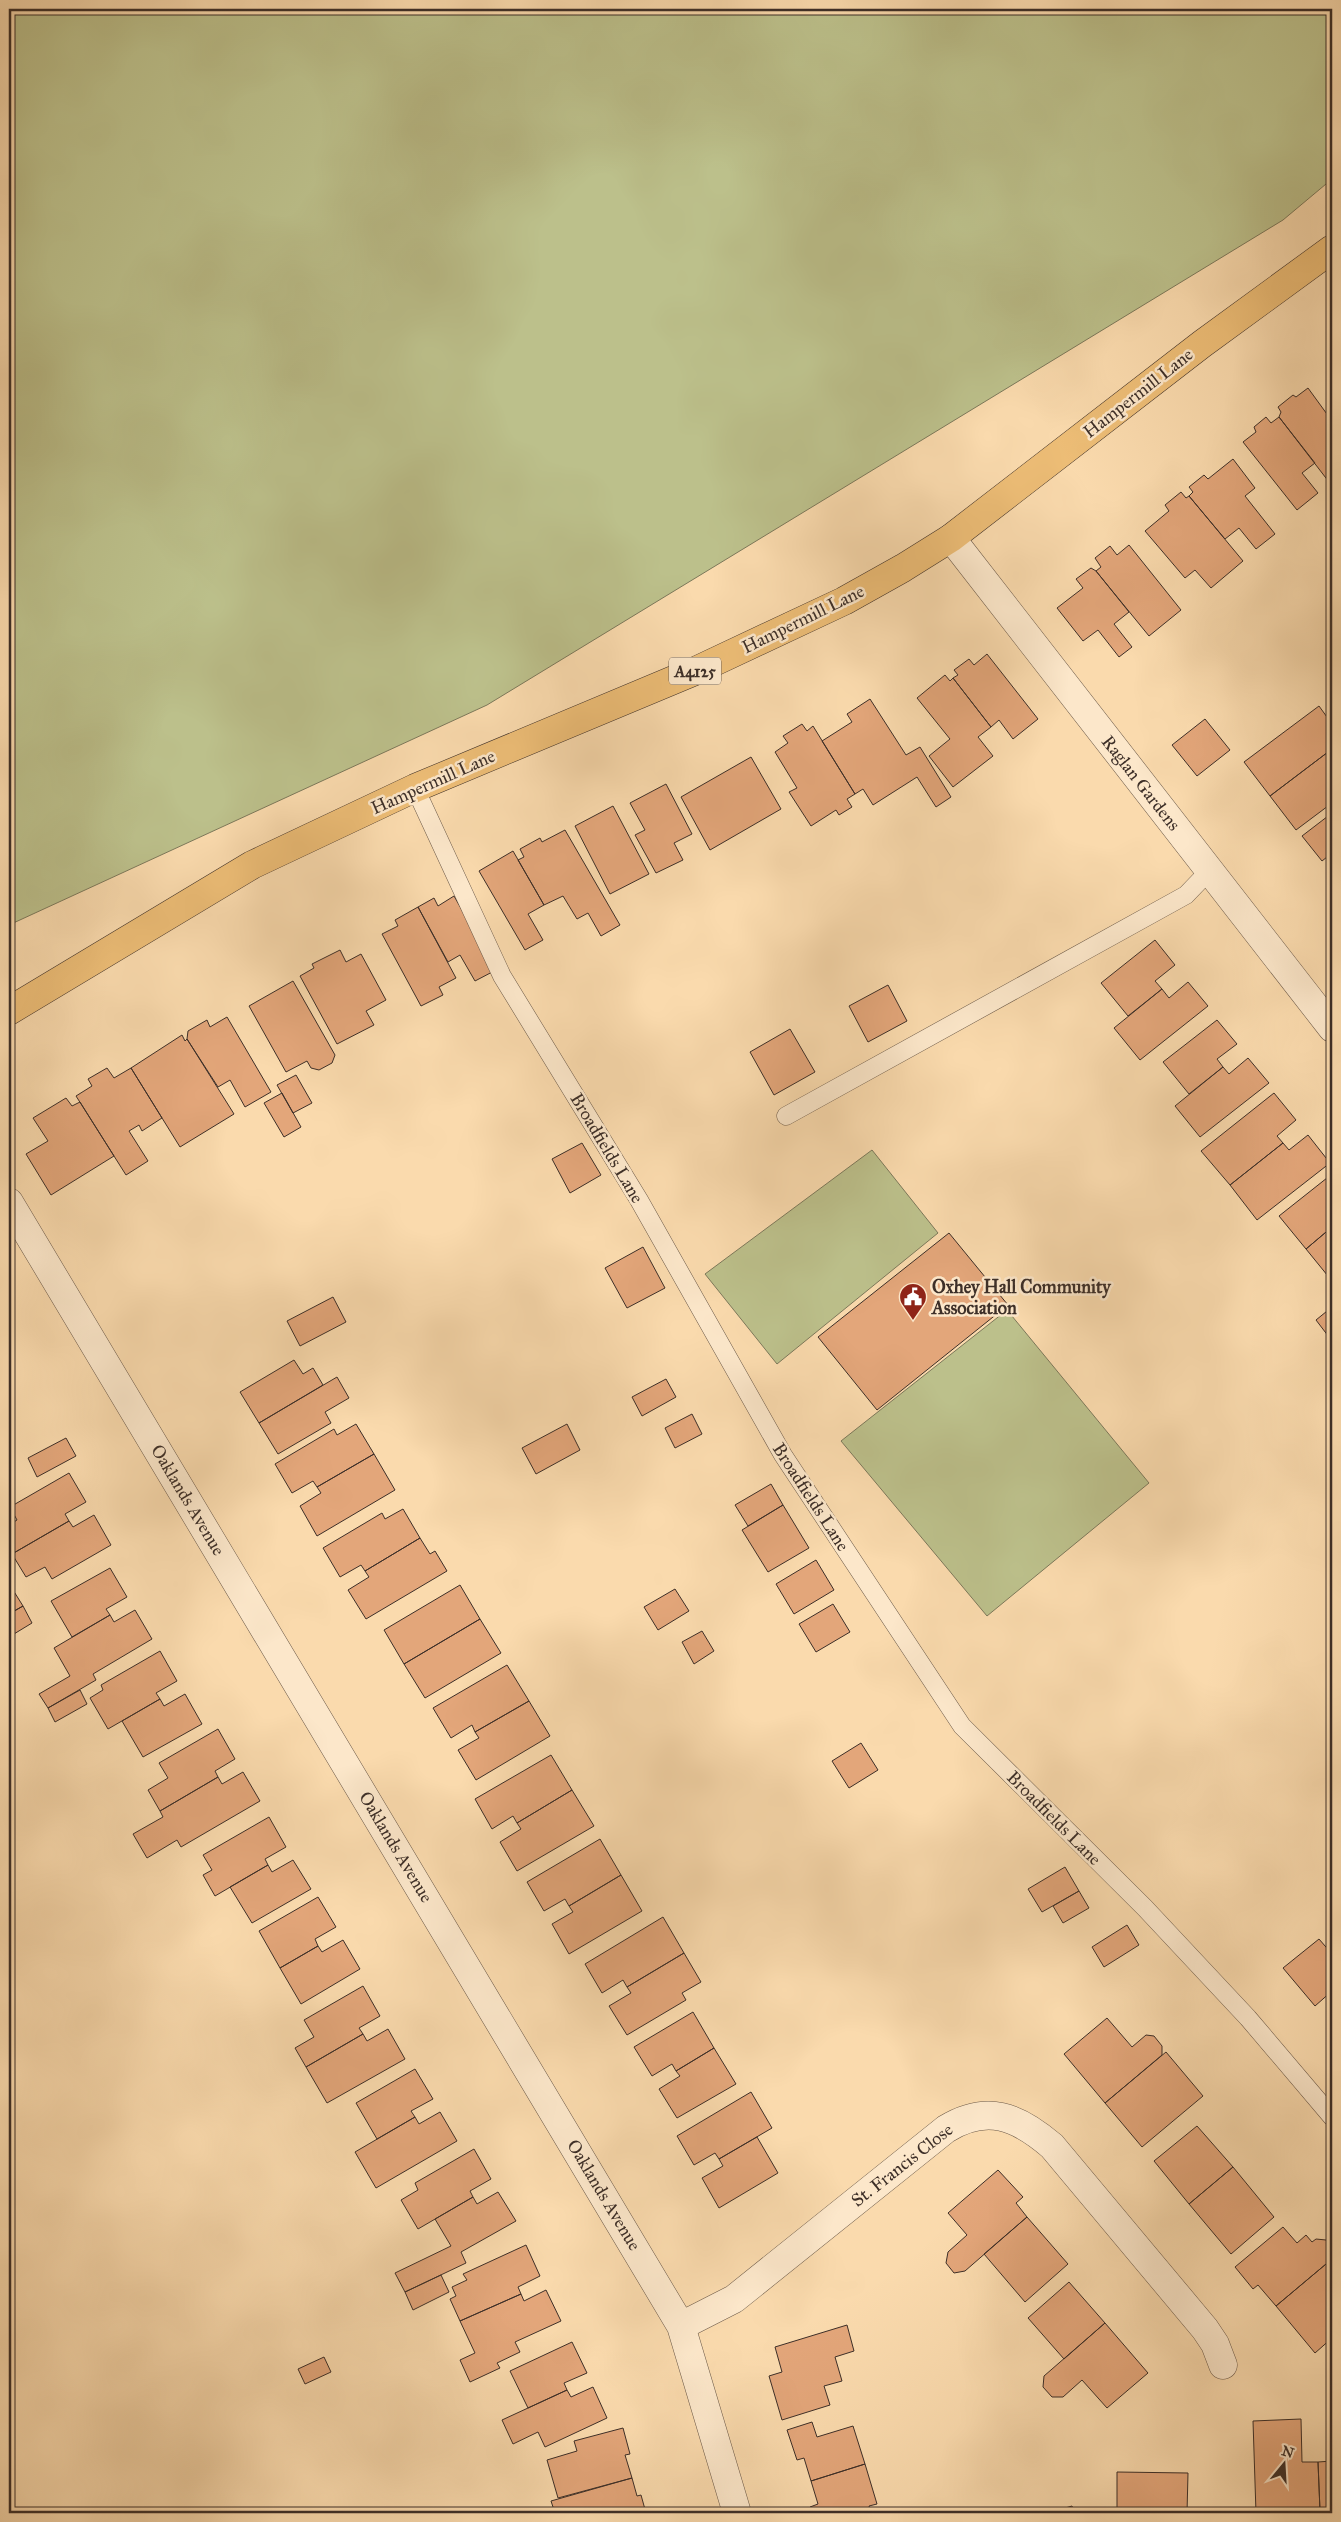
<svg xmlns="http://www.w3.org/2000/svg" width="1341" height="2522" font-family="'IM FELL Great Primer',serif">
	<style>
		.green { fill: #bcc08b; stroke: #7c785a }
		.building { fill: #e3a67a; stroke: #3d2f28 }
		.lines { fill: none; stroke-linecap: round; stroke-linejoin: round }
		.service-casing { stroke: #6c5a49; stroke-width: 19 }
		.minor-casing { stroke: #6c5a49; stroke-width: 29 }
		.primary-casing { stroke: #3d2f28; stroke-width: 29 }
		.service { stroke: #fce7ca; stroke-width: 18 }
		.minor { stroke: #fce7ca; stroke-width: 28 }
		.primary { stroke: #edbd76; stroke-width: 28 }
		.labels { text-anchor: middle; stroke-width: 5; stroke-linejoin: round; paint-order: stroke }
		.shield { fill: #fce7ca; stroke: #766659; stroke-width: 1 }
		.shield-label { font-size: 16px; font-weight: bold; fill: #3d2f28 }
		.street-label { font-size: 18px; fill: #3d2f28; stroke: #fce7ca }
		.poi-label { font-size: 18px; font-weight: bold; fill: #3d2f28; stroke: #fce7ca; text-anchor: start }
	</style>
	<rect width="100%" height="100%" fill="#fadaad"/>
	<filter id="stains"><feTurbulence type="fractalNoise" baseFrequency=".004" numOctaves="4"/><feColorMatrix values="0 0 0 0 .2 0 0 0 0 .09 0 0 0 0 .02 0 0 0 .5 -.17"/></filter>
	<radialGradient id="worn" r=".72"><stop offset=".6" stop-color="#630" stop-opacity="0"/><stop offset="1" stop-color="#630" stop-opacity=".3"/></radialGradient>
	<path class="green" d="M9 9H1332V179L1283 220 487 705 9 925Z
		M872 1150 938 1233 777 1364 705 1274Z
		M1007 1310 1149 1483 987 1616 841 1441Z"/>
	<path class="building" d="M1308 388 1332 421V480L1329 482 1279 417 1281 412 1278 407 1293 395 1296 397Z
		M1266 417 1271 423 1279 417 1315 463 1302 473 1318 493 1297 510 1243 442 1256 432 1254 427Z
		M1233 459 1255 488 1245 496 1275 534 1256 549 1239 528 1225 539 1189 496 1193 492 1189 487 1204 475 1208 479Z
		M1181 492 1186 498 1189 496 1243 561 1211 588 1195 570 1185 578 1145 531 1169 511 1165 505Z
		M1129 545 1181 610 1149 636 1096 571 1101 567 1095 558 1110 546 1117 555Z
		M1091 568 1096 571 1129 612 1114 624 1132 647 1119 657 1098 630 1083 641 1057 608 1083 588 1076 579Z
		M987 654 1038 719 1013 739 999 720 991 727 953 678 958 675 954 670 969 659 974 665Z
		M945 675 950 681 953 678 991 727 978 737 993 756 953 787 929 756 950 739 917 698Z
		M870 699 906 755 920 747 951 797 936 807 917 777 873 805 863 789 855 794 822 741 852 722 847 714Z
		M1319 706 1332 724V749L1270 796 1244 762Z
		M1205 719 1230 750 1197 776 1172 745Z
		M802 724 807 731 813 726 855 794 847 799 852 807 839 815 836 810 811 826 789 792 797 788 775 752 788 743 783 736Z
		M1332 749V803L1296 830 1270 796Z
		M751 757 781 809 710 850 681 797Z
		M666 784 692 834 674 843 683 860 656 873 635 835 645 830 630 803Z
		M613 806 649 874 610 894 575 826Z
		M1332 813V853L1322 861 1302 836Z
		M565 830 620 925 601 936 588 913 577 919 563 896 544 905 518 860 524 857 520 849 540 838 542 842Z
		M513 851 544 905 528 914 543 940 525 950 479 871Z
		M454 896 496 970 475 981 460 955 448 962 418 907 434 898 438 906Z
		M418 907 456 978 439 987 443 995 421 1006 382 934 398 926 395 920Z
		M1155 940 1175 965 1155 981 1162 989 1128 1016 1101 983Z
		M340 950 346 962 361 954 386 1000 366 1011 374 1025 337 1044 300 976 314 968 312 964Z
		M293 981 335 1055 332 1063 319 1070 311 1068 307 1061 286 1072 249 1006Z
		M1188 982 1208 1006 1140 1060 1114 1028 1162 989 1169 998Z
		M888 985 907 1021 868 1042 849 1006Z
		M227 1017 271 1092 245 1107 230 1080 218 1087 187 1039 188 1031 207 1020 210 1027Z
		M1217 1020 1237 1044 1217 1059 1223 1067 1189 1094 1163 1062Z
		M790 1029 815 1072 774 1095 750 1052Z
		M182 1035 185 1041 187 1039 234 1114 180 1147 131 1068Z
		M1248 1058 1269 1083 1200 1137 1175 1106 1223 1067 1229 1074Z
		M107 1068 114 1078 131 1068 162 1118 142 1131 139 1125 129 1131 148 1161 126 1175 76 1096 92 1086 88 1079Z
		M296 1075 312 1103 293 1113 277 1085Z
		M282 1093 301 1127 284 1137 264 1103Z
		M1274 1093 1296 1120 1277 1136 1283 1143 1230 1185 1201 1151Z
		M66 1098 72 1106 80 1102 114 1156 51 1195 26 1154 48 1141 33 1118Z
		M1308 1135 1330 1163 1257 1220 1230 1185 1283 1143 1289 1150Z
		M582 1143 601 1175 570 1193 552 1159Z
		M1332 1174V1227L1306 1249 1279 1216Z
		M1332 1227V1281L1306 1249Z
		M949 1233 1008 1305 877 1410 818 1337Z
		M643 1247 665 1288 627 1308 605 1268Z
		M333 1297 346 1322 300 1346 287 1321Z
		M1332 1307V1341L1316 1320Z
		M294 1360 303 1374 313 1368 323 1385 259 1423 240 1392Z
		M337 1377 349 1398 325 1412 331 1423 278 1454 259 1423Z
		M666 1379 676 1397 642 1416 632 1397Z
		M692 1414 702 1434 675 1448 665 1428Z
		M356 1424 374 1454 317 1487 313 1481 292 1493 275 1464 334 1429 337 1435Z
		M567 1424 580 1450 536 1474 522 1448Z
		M66 1438 76 1456 37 1477 28 1458Z
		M374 1454 395 1490 317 1536 300 1506 321 1493 317 1487Z
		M69 1473 86 1502 65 1514 69 1521 12 1554 9 1548V1525L17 1520 10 1507Z
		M771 1484 783 1505 748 1526 735 1505Z
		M783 1505 809 1548 768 1572 742 1530Z
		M403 1509 420 1538 365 1571 361 1565 340 1577 323 1548 382 1513 385 1519Z
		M94 1515 111 1545 52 1579 45 1567 26 1577 12 1554 69 1521 73 1527Z
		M420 1538 430 1554 435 1551 447 1571 366 1619 348 1590 369 1577 365 1571Z
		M816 1560 834 1590 794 1614 776 1584Z
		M110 1568 127 1597 106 1609 110 1615 72 1637 51 1601Z
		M460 1585 480 1619 404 1664 384 1630Z
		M675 1589 689 1611 658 1630 644 1607Z
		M13 1590 23 1606 9 1614V1592Z
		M833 1604 850 1632 816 1652 799 1624Z
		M23 1606 32 1623 9 1637V1614Z
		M135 1610 152 1639 93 1674 96 1680 48 1708 39 1694 70 1676 54 1648 110 1615 114 1622Z
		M480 1619 501 1653 425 1698 404 1664Z
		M702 1631 714 1651 694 1664 682 1642Z
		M160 1651 177 1681 156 1693 160 1699 108 1729 90 1698 103 1690 101 1685Z
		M507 1665 529 1701 475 1732 472 1725 451 1738 433 1708Z
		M80 1690 87 1704 55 1722 48 1708Z
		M185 1694 202 1724 143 1757 122 1721 160 1699 164 1706Z
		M529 1701 550 1736 476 1780 458 1750 479 1738 475 1732Z
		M218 1729 235 1759 215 1771 218 1777 160 1811 148 1790 168 1778 159 1763Z
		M861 1743 878 1770 849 1788 832 1761Z
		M551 1755 572 1790 517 1823 513 1816 492 1829 475 1799Z
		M243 1772 260 1801 181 1847 177 1840 147 1858 133 1834 163 1817 160 1811 218 1777 222 1784Z
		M572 1790 594 1826 517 1871 500 1842 521 1829 517 1823Z
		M269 1817 286 1847 265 1859 268 1865 215 1896 203 1875 212 1870 203 1855Z
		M600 1839 621 1875 569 1906 565 1899 544 1911 527 1882Z
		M293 1860 311 1889 252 1923 230 1887 268 1865 272 1872Z
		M1065 1867 1079 1891 1042 1912 1028 1889Z
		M621 1875 642 1911 569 1954 552 1924 573 1912 569 1906Z
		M1079 1891 1089 1908 1063 1923 1053 1906Z
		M318 1897 336 1927 315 1939 318 1946 280 1968 259 1931Z
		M663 1917 684 1953 627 1987 623 1980 602 1993 585 1964Z
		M1127 1925 1139 1945 1104 1967 1092 1947Z
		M1319 1939 1332 1954V1991L1315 2006 1283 1968Z
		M343 1940 360 1969 301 2004 280 1968 318 1946 322 1952Z
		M684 1953 701 1982 682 1993 686 2000 627 2035 609 2006 631 1993 627 1987Z
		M363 1986 380 2016 359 2028 363 2034 306 2067 295 2048 314 2037 304 2020Z
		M693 2012 714 2048 676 2071 672 2064 652 2076 634 2047Z
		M1107 2018 1132 2047 1146 2035 1154 2036 1162 2046V2055L1105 2103 1064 2054Z
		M388 2029 405 2059 327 2103 306 2067 363 2034 367 2041Z
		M714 2048 736 2084 677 2118 659 2089 680 2076 676 2071Z
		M1166 2052 1203 2096 1142 2147 1105 2103Z
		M415 2069 433 2099 411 2111 415 2117 377 2139 356 2103Z
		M751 2092 772 2128 719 2159 715 2153 694 2165 677 2136Z
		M440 2112 457 2141 376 2188 355 2152 415 2117 419 2124Z
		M1197 2126 1233 2167 1189 2204 1154 2161Z
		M757 2137 778 2173 719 2208 702 2178 723 2166 719 2159Z
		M474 2149 491 2179 470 2191 473 2197 418 2229 401 2200 418 2190 415 2183Z
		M1233 2167 1274 2217 1231 2254 1189 2204Z
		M998 2170 1023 2197 1016 2203 1027 2217 965 2271 954 2273 946 2263 948 2252 967 2235 948 2213Z
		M498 2192 516 2221 461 2252 466 2263 405 2292 395 2273 451 2246 435 2219 473 2197 477 2204Z
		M1027 2217 1068 2264 1025 2302 984 2254Z
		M1283 2227 1297 2243 1306 2235 1312 2242 1316 2239 1326 2240 1332 2248V2259L1276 2306 1258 2285 1253 2289 1235 2267Z
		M526 2245 540 2276 518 2287 521 2294 460 2321 450 2299 456 2296 452 2287 467 2280 463 2274Z
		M1332 2259V2338L1315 2353 1276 2306Z
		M441 2275 449 2292 413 2310 405 2292Z
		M1069 2282 1105 2323 1064 2359 1028 2318Z
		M546 2290 561 2321 515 2342 520 2352 497 2363 500 2368 470 2382 460 2360 475 2353 460 2321 521 2294 524 2301Z
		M1105 2323 1148 2373 1107 2408 1082 2380 1063 2397H1052L1043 2387 1044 2376Z
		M847 2325 854 2351 835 2357 842 2381 824 2386 830 2405 782 2420 769 2376 782 2372 775 2347Z
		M572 2342 587 2373 564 2383 567 2390 528 2408 510 2371Z
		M324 2357 331 2372 305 2384 298 2369Z
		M593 2387 607 2418 545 2447 538 2432 513 2444 502 2420 567 2390 571 2397Z
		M1301 2419 1302 2462H1318L1320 2511 1256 2513 1253 2421Z
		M812 2422 817 2437 853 2426 865 2464 811 2481 804 2458 797 2460 787 2430Z
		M623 2428 630 2454 625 2455 632 2478 558 2498 547 2460 577 2451 574 2441Z
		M1332 2461V2511H1320L1318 2462Z
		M865 2464 877 2504 869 2506 871 2513H812L810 2507 818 2504 811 2481Z
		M1117 2472 1188 2473 1187 2513H1117Z
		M632 2478 637 2496 641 2495 646 2513H555L551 2501Z
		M1072 2506 1075 2513H1048Z"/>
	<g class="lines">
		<defs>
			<path id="service" d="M415 788 502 976 639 1200 783 1455 962 1726 1145 1908 1248 2018 1332 2117
				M786 1116 1186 895 1209 871"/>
			<path id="minor" d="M951 538 1332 1028
				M9 1202 681 2326 737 2513
				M681 2326 734 2299 946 2129C987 2104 1017 2116 1052 2146L1205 2329 1215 2344 1223 2365"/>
			<path id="primary" d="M9 1011 252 865 415 788 695 671 844 601 903 568 951 538 1202 344 1332 249"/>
		</defs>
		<use href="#service" class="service-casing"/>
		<use href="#minor" class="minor-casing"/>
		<use href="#primary" class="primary-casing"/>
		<use href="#service" class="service"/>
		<use href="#minor" class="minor"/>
		<use href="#primary" class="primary"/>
	</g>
	<defs>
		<symbol id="civic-pin" viewBox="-11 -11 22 30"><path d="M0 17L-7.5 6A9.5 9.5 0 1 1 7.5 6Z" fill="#8f2418" stroke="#fce7ca"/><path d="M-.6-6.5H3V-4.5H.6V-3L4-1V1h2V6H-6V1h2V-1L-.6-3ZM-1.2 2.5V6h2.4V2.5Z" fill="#fff"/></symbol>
	</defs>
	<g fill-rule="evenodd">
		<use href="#civic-pin" x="897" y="1281" width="32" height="43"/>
	</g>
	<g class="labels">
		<rect class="shield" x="669" y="657.5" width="52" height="27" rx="4"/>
		<g class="shield-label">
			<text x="695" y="677">A4125</text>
		</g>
		<g class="street-label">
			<text transform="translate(1138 393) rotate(-38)" y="6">Hampermill Lane</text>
			<text transform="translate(803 619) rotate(-26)" y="6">Hampermill Lane</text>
			<text transform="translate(433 782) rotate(-24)" y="6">Hampermill Lane</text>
			<text transform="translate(1141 783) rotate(52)" y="6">Raglan Gardens</text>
			<text transform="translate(607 1148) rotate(59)" y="6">Broadfields Lane</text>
			<text transform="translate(811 1497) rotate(57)" y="6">Broadfields Lane</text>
			<text transform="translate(188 1500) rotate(59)" y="6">Oaklands Avenue</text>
			<text transform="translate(1054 1818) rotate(45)" y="6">Broadfields Lane</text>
			<text transform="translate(396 1847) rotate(59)" y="6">Oaklands Avenue</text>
			<text transform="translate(902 2165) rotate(-38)" y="6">St. Francis Close</text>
			<text transform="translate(604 2195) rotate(59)" y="6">Oaklands Avenue</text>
		</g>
		<g class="poi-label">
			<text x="932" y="1293">Oxhey Hall Community<tspan x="932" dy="21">Association</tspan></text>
		</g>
	</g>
	<rect width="1341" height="2522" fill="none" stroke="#fadaad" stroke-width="30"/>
	<rect x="10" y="10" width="1321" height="2502" fill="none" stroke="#3d2f28" stroke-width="2.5"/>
	<rect x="15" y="15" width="1311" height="2492" fill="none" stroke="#3d2f28"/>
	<g transform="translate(1284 2464) rotate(18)" stroke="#fce7ca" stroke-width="4" paint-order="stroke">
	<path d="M0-4L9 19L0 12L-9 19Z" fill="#3d2f28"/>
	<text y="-8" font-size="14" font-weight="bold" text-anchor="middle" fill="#3d2f28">N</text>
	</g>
	<rect width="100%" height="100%" filter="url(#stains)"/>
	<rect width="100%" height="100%" fill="url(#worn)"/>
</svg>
